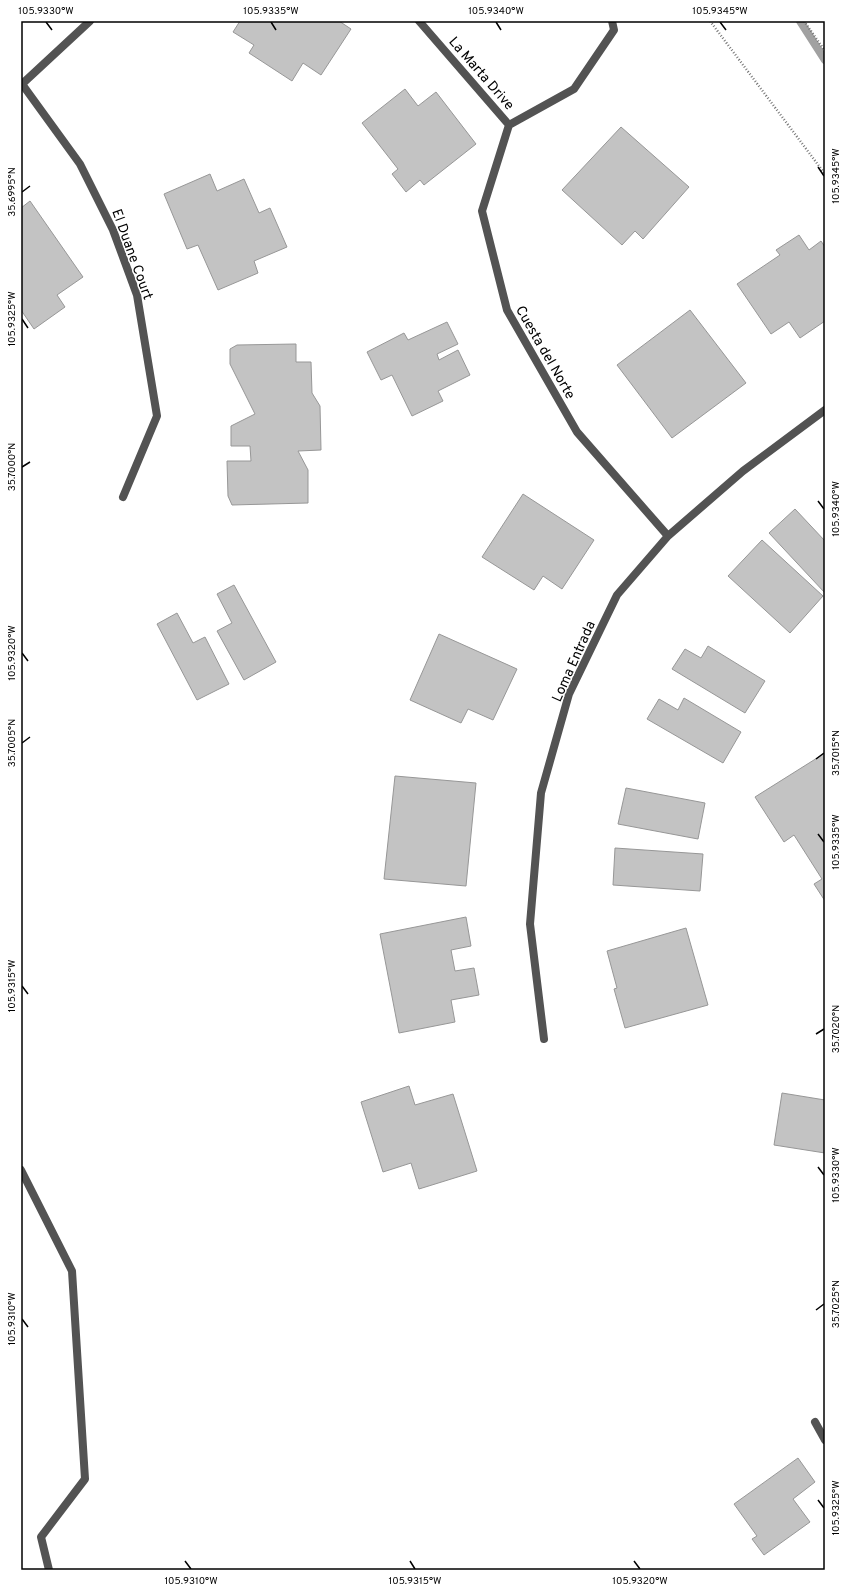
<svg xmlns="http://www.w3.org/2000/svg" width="846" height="1591" font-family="Overpass,sans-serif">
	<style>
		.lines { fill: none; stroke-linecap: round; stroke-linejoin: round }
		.stream { stroke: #a1a1a1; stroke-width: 8 }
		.building { fill: #c3c3c3; stroke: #979797 }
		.path { stroke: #757575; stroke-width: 2.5; stroke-dasharray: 1 2; stroke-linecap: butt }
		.lane { stroke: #535353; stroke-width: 8 }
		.street { stroke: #535353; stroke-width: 8 }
		.ticks { fill: none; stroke: #000; stroke-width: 1.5 }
		.labels { text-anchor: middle; stroke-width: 3; stroke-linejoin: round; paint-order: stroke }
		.street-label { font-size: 14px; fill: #000; stroke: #fff }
		.neatline { fill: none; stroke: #000; stroke-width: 1.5 }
		.ticks-label { font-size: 10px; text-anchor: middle; fill: #000 }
	</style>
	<rect width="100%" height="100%" fill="#fff"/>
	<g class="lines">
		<path class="stream" d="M800 21 825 60"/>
	</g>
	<path class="building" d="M240 21H339L351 29 321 75 303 63 292 81 249 53 254 45 233 32Z
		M405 89 418 106 436 92 476 144 424 185 420 180 406 192 392 174 398 169 362 123Z
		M621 127 689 187 643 239 635 231 622 245 562 190Z
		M210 174 217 191 244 179 259 213 270 208 287 247 254 261 258 273 218 290 198 245 187 249 164 194Z
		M30 201 83 277 57 295 65 307 34 329 21 310V208Z
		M799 235 809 250 821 241 825 247V321L800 338 789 322 771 334 737 284 780 255 776 250Z
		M690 310 746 383 672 438 617 365Z
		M447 322 458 344 437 354 439 360 458 350 470 375 438 391 443 401 412 416 392 375 381 380 367 352 404 333 408 340Z
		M296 344V362H311L312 393 320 406 321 450 298 451 308 470V503L232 505 228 496 227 461H251L250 446H231V426L255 414 230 364V349L237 345Z
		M523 494 594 540 562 589 543 576 534 590 482 557Z
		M795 509 825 541V593L769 533Z
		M762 540 823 596 790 633 728 576Z
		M234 585 276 662 244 680 217 631 232 623 217 594Z
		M177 613 193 643 205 637 229 684 197 700 157 624Z
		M439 634 517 669 493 720 468 709 461 723 410 700Z
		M708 646 765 681 745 713 672 669 685 649 701 658Z
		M684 698 741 732 723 763 647 719 659 699 678 710Z
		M825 753V901L814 884 822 879 794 835 784 842 755 797Z
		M395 776 476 783 466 886 384 879Z
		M626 788 705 803 698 839 618 824Z
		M615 848 703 854 700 891 613 885Z
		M466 917 471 946 451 950 455 971 474 968 479 995 451 1000 455 1022 399 1033 380 934Z
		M686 928 708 1005 625 1028 614 989 617 988 607 951Z
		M409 1086 415 1105 453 1094 477 1171 419 1189 411 1163 383 1172 361 1102Z
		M782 1093 825 1100V1153L774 1145Z
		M798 1458 815 1482 793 1499 810 1522 764 1555 752 1539 757 1536 734 1504Z"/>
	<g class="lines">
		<path class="path" d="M710 21 825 174
			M804 21 825 51"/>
		<path class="lane" d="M21 1170 72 1271 85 1479 41 1537 49 1570"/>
		<path class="street" d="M419 21 509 125
			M22 84 80 164 113 230 137 295 157 416 123 497
			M21 85 90 21
			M509 125 482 211 507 310 577 432 668 536
			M509 125 574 89 614 30 612 21
			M544 1039 530 924 541 793 569 694 617 595 668 536 743 471 825 410
			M815 1422 825 1440"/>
	</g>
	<path class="ticks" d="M46 22 52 30M271 22 276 30M496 22 501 30M720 22 726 30M818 167 824 176M22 192 30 186M22 319 28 328M22 467 30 462M818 501 824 509M22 653 28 661M22 743 30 737M816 759 824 753M818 834 824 842M22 986 28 994M816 1034 824 1029M818 1167 824 1175M816 1310 824 1304M22 1319 28 1327M818 1500 824 1508M185 1561 191 1569M410 1561 415 1569M634 1561 640 1569"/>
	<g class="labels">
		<g class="street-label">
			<text transform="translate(482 73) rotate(49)" y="5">La Marta Drive</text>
			<text transform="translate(133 254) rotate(70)" y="5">El Duane Court</text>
			<text transform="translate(546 352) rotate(60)" y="5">Cuesta del Norte</text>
			<text transform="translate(573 661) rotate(-66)" y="5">Loma Entrada</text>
		</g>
	</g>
	<rect width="846" height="1591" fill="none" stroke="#ffffff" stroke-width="44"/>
	<rect x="22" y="22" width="802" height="1547" class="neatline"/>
	<g class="ticks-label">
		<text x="46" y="14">105.9330°W</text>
		<text x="271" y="14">105.9335°W</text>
		<text x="496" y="14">105.9340°W</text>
		<text x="720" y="14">105.9345°W</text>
		<text transform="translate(835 176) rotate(-90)" y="4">105.9345°W</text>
		<text transform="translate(11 192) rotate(-90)" y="4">35.6995°N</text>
		<text transform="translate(11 319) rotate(-90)" y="4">105.9325°W</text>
		<text transform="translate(11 467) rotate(-90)" y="4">35.7000°N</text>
		<text transform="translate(835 509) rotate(-90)" y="4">105.9340°W</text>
		<text transform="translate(11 653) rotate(-90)" y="4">105.9320°W</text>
		<text transform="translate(11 743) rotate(-90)" y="4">35.7005°N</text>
		<text transform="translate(835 753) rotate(-90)" y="4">35.7015°N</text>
		<text transform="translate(835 842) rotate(-90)" y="4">105.9335°W</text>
		<text transform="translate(11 986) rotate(-90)" y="4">105.9315°W</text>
		<text transform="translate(835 1029) rotate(-90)" y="4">35.7020°N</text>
		<text transform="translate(835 1175) rotate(-90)" y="4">105.9330°W</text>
		<text transform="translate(835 1304) rotate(-90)" y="4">35.7025°N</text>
		<text transform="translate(11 1319) rotate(-90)" y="4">105.9310°W</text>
		<text transform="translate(835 1508) rotate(-90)" y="4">105.9325°W</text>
		<text x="191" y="1584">105.9310°W</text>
		<text x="415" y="1584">105.9315°W</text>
		<text x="640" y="1584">105.9320°W</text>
	</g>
</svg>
